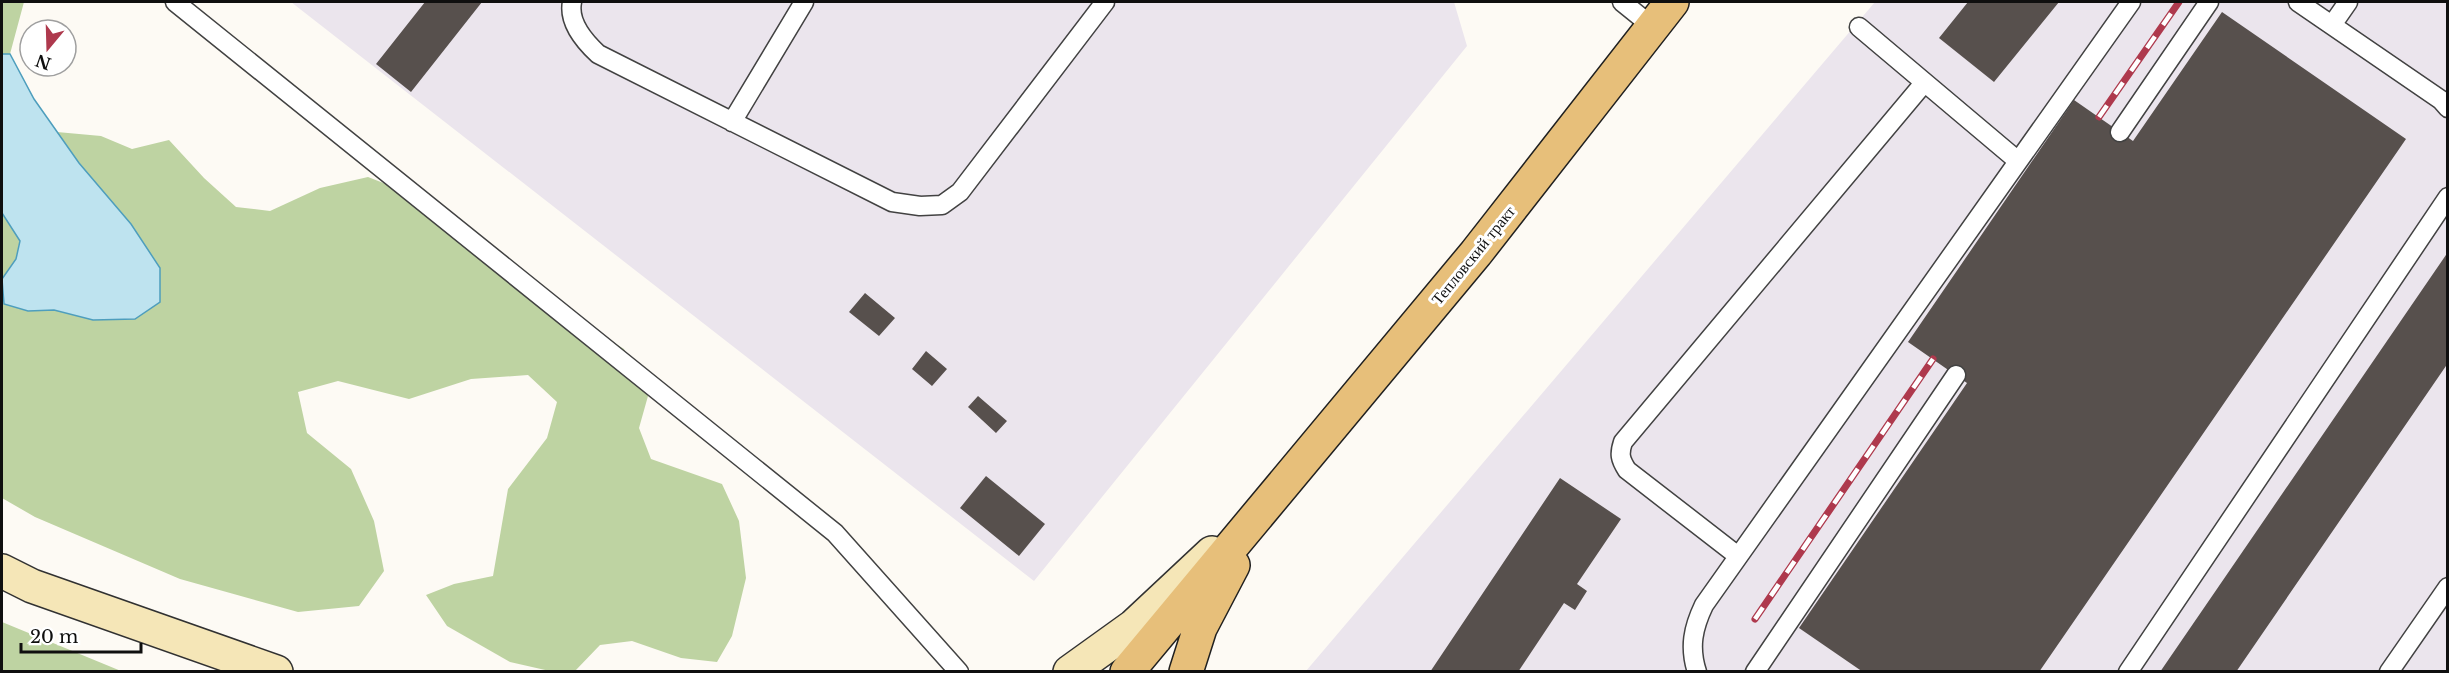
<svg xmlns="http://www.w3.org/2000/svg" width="2449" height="673" font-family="'Libre Baskerville',serif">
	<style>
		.industrial { fill: #ebe5ed }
		.forest { fill: #bed3a2 }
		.water { fill: #bee3ef; stroke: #4e9ebd; stroke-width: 1.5 }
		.building { fill: #57504d }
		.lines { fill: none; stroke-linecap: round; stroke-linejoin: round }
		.service-casing { stroke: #424242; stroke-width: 21 }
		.secondary-casing { stroke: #313131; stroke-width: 36 }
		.primary-casing { stroke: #202020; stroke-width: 36 }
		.service { stroke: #fff; stroke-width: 18 }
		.secondary { stroke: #f5e6b7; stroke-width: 33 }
		.primary { stroke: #e7bf7a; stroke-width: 33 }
		.rail-casing { stroke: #ae394d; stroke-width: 7 }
		.rail { stroke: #fff; stroke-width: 4.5; stroke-dasharray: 14; stroke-linecap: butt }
		.labels { text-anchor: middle; stroke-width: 6; stroke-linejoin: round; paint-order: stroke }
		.street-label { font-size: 16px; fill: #0f0f0f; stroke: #fff }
	</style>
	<rect width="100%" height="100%" fill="#fdfaf4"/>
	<path class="industrial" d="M291 2H1454L1467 46 1034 581Z
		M1875 2H2447V671H1306Z"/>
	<path class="forest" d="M2 2H24L10 54H2Z
		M57 132 101 136 132 149 169 140 204 178 236 207 270 211 320 188 368 177 409 193 489 263 624 349 648 396 639 428 651 459 722 484 739 521 746 578 732 636 717 662 681 658 632 641 600 645 575 671 554 672 510 662 447 626 426 595 454 584 493 576 508 489 547 438 557 402 528 375 471 379 409 399 338 381 298 392 307 433 351 469 374 521 384 571 359 606 298 612 180 579 35 517 2 498V297L4 304 28 311 54 310 93 320 135 319 160 268 131 224 79 163Z
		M2 213 20 240 16 259 2 279Z
		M2 622 121 671H2Z"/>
	<path class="water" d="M2 54H10L34 99 79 163 131 224 160 268V302L135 319 93 320 54 310 28 311 4 304 2 279 16 259 20 241 2 213Z"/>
	<path class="building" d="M425 2H482L411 92 376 64Z
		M1968 2H2059L1994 82 1939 38Z
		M2222 12 2406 139 2039 672H1863L1799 628 1967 383 1908 342 2074 100 2133 141Z
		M2448 252V363L2236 672H2160Z
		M865 293 895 318 879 336 849 312Z
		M926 351 947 369 932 386 912 369Z
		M978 396 1007 421 996 433 968 407Z
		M986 476 1045 524 1019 556 960 508Z
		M1560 478 1621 519 1577 584 1587 591 1575 610 1564 603 1518 672H1430Z"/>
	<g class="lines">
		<defs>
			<path id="service" d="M175 2 835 533 959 672
				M572 2C568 22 584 41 598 54L892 202 920 206 942 205 960 192 1105 2
				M1622 2 1653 27
				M2298 2 2441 100 2448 108
				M2332 25 2348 2
				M1859 27 2018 161
				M732 122 804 2
				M2120 132 2209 2
				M1738 556 1627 470C1620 459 1619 454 1623 442L1924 83
				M1697 672C1689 647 1693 628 1704 605L2131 2
				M1755 672 1956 375
				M2128 672 2448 197
				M2389 672 2448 587"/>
			<path id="secondary" d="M2 571 32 586 276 672
				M1070 672 1134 626 1212 553"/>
			<path id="primary" d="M1127 672 1476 253 1672 2
				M1186 672 1200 628 1233 565"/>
		</defs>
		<use href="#service" class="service-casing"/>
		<use href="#secondary" class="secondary-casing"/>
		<use href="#primary" class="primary-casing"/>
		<use href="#service" class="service"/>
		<use href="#secondary" class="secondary"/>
		<use href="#primary" class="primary"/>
		<defs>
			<path id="rail" d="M2099 117 2179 2
				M1755 619 1933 359"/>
		</defs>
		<use href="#rail" class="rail-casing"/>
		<use href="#rail" class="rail"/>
	</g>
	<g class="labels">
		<g class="street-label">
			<text transform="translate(1473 255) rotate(-51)" y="6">Тепловский тракт</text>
		</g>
	</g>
	<rect width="2449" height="673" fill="none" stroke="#0f0f0f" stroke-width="6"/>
	<g transform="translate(48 48) rotate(199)"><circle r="28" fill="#ffffff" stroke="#9f9f9f" stroke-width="1.5"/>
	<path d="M0-4.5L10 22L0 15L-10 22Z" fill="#ae394d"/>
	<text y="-9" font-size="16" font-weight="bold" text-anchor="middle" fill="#0f0f0f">N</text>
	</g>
	<path d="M21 643v9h120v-9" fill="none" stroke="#0f0f0f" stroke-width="3"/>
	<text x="30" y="643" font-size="18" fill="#0f0f0f" stroke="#ffffff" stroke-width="4.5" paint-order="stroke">20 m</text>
</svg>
